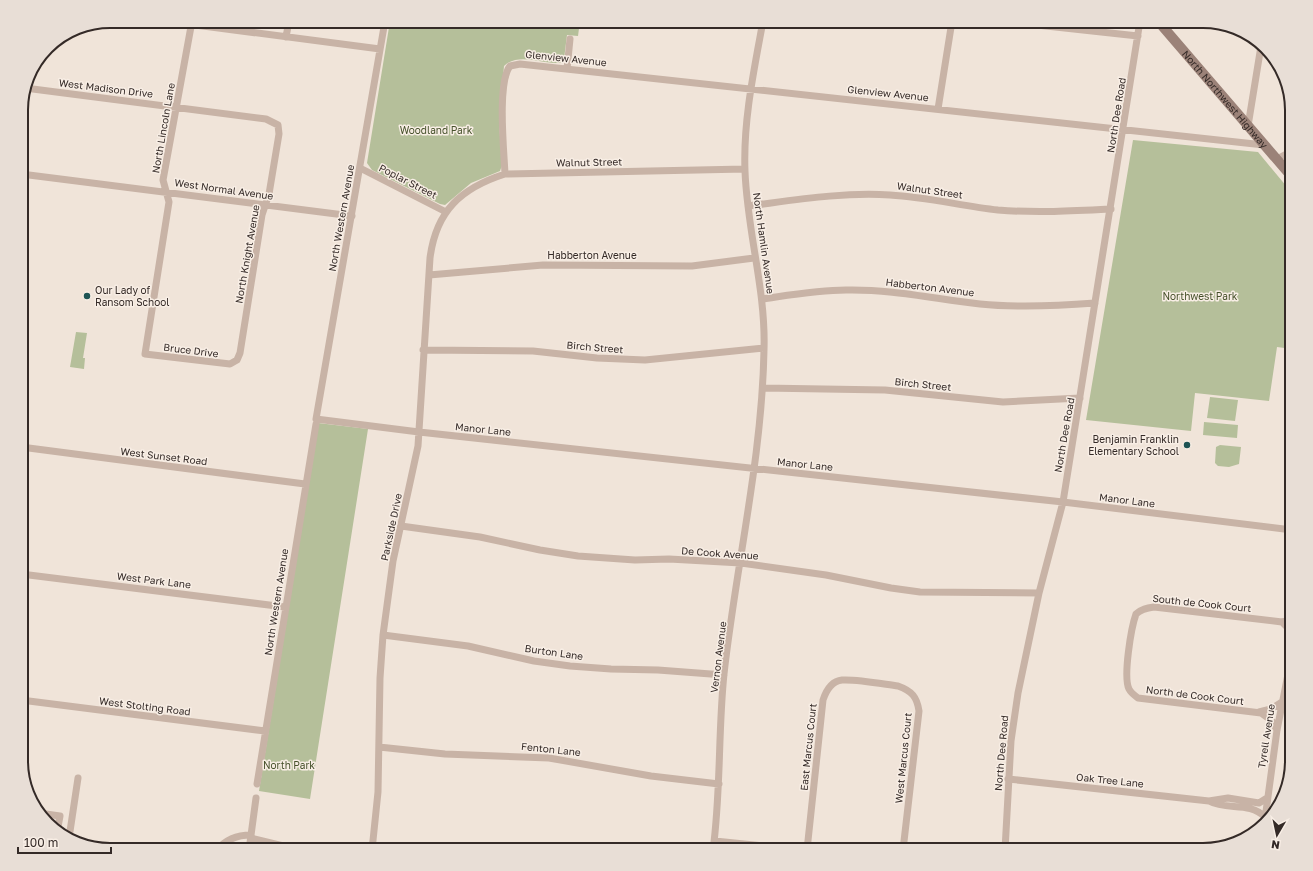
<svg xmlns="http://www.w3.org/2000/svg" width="1313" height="871" font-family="'Golos Text',sans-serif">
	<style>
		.green { fill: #b5bf9a }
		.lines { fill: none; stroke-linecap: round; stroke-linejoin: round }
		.street { stroke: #c8b3a6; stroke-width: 7 }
		.secondary { stroke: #9b8278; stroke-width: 10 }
		.poi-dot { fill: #1e5454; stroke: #f8eee5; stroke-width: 1.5 }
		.labels { text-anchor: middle; stroke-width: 3; stroke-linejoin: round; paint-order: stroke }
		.street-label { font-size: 10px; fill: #342a27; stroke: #f8eee5 }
		.park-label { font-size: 10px; fill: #46512b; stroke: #f8eee5 }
		.poi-label { font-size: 10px; fill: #342a27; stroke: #f8eee5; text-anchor: start }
		.rim { fill: none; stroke: #342a27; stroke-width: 2 }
	</style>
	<rect width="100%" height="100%" fill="#f0e4d9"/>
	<path class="green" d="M390 21H580L578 36 567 35 564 59 560 63C542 64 518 52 504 66L499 122 502 165 500 171 471 183 445 205 440 204 372 170 367 163Z
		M1133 140 1258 152 1292 193V349L1277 347 1269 401 1195 393 1191 431 1086 420Z
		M76 332 87 333 83 358H85L84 369 70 367Z
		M1210 397 1238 400 1235 421 1207 418Z
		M1204 422 1238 425 1237 438 1203 435Z
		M318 423 368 429 310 799 259 791Z
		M1220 445 1241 447 1239 464 1229 467 1218 466 1215 463 1216 447Z"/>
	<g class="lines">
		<path class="street" d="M165 21 380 49
			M385 21 316 419 419 432 1063 502 1292 530
			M1000 21 1138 36
			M286 37 289 21
			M567 69 570 39
			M25 88 266 119 278 125 279 134 269 194 262 215 240 353 237 360 230 364 145 354 169 202 163 180 192 21
			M938 109 952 21
			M1248 126 1261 46
			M1277 159 1292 151
			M360 168 446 212
			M21 174 352 216
			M505 174C504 151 497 83 510 66L520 64 1264 145
			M748 206C795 200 842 192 890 195 927 197 962 206 998 210 1036 213 1073 211 1111 209
			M429 275 543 265 692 266 754 258
			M762 299C790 295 818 290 846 290 892 289 935 299 980 304 1019 308 1057 306 1095 303
			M423 350 533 351 597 358 645 360 764 348
			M763 388 885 390 1003 402 1080 398
			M21 447 305 484
			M401 526 480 537 540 550 578 556 635 560 669 559 741 563 826 575 891 588 920 592 1039 593
			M21 574 285 607
			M1282 622 1292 632
			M383 635 468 646 534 661 570 666 611 669 658 670 724 675
			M21 700 265 731
			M1259 712 1271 709 1282 702
			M1277 730 1272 721 1261 713 1138 698C1134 695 1131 693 1129 689 1123 677 1131 628 1136 614 1141 609 1147 608 1154 607L1282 622 1292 619
			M379 747 445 754 549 758 651 776 719 784
			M1008 779 1209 801C1227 811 1249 801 1265 817
			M257 784 316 424
			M1209 801 1228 798 1259 803 1267 798
			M39 813 60 816 57 832
			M1265 819 1277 730 1292 654
			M69 838 78 778
			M251 838 300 850
			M715 841 804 850
			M217 850C226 839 237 835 251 835
			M249 850 256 798
			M372 850 378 792 380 678 383 635 393 561 418 446 430 258C436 211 461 188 505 174L745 169
			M713 850C721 792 718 732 724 674 736 566 762 459 764 350 766 290 747 231 745 171 743 121 754 70 763 21
			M807 850 823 700C826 691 832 681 842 680 857 679 883 684 898 686 912 691 917 697 919 711L903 850
			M1005 850 1011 741 1018 693 1039 593 1063 502 1140 21"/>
		<path class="secondary" id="s1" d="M1158 21 1292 177"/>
	</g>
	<g class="poi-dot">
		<circle cx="87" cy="296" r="4"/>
		<circle cx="1187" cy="445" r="4"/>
	</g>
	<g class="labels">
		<g class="street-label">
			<text transform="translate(566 58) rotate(6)" y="4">Glenview Avenue</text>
			<text transform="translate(106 88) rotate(7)" y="4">West Madison Drive</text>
			<text transform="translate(888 93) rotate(6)" y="4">Glenview Avenue</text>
			<text dy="4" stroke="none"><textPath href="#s1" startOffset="103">North Northwest Highway</textPath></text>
			<text transform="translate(1116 115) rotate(-81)" y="4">North Dee Road</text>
			<text transform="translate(163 128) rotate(-80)" y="4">North Lincoln Lane</text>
			<text transform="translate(589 162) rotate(-1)" y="4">Walnut Street</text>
			<text transform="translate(408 181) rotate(27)" y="4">Poplar Street</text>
			<text transform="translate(224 189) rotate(8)" y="4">West Normal Avenue</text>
			<text transform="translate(930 190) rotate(8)" y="4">Walnut Street</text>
			<text transform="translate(341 218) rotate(-80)" y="4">North Western Avenue</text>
			<text transform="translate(764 243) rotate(82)" y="4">North Hamlin Avenue</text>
			<text transform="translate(247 254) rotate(-80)" y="4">North Knight Avenue</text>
			<text x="592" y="259">Habberton Avenue</text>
			<text transform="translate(930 287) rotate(7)" y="4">Habberton Avenue</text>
			<text transform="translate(595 347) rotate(5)" y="4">Birch Street</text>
			<text transform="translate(191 350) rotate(7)" y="4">Bruce Drive</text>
			<text transform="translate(923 384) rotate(6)" y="4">Birch Street</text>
			<text transform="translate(483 429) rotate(6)" y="4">Manor Lane</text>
			<text transform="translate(1064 435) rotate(-80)" y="4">North Dee Road</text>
			<text transform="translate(164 456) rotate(7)" y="4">West Sunset Road</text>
			<text transform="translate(805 464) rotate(6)" y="4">Manor Lane</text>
			<text transform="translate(1127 500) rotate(7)" y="4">Manor Lane</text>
			<text transform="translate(391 527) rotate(-78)" y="4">Parkside Drive</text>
			<text transform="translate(720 553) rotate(4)" y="4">De Cook Avenue</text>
			<text transform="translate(154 580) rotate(7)" y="4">West Park Lane</text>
			<text transform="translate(276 602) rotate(-81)" y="4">North Western Avenue</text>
			<text transform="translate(1202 603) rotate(6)" y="4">South de Cook Court</text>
			<text transform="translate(554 652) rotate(8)" y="4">Burton Lane</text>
			<text transform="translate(718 657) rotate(-83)" y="4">Vernon Avenue</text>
			<text transform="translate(1195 695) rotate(7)" y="4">North de Cook Court</text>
			<text transform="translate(145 706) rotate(7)" y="4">West Stolting Road</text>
			<text transform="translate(1266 736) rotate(-81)" y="4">Tyrell Avenue</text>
			<text transform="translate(808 747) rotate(-84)" y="4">East Marcus Court</text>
			<text transform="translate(551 749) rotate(6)" y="4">Fenton Lane</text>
			<text transform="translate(1001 753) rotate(-85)" y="4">North Dee Road</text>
			<text transform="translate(903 758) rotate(-84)" y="4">West Marcus Court</text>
			<text transform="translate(1110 780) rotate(6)" y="4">Oak Tree Lane</text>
		</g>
		<g class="park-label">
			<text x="436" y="134">Woodland Park</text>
			<text x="1200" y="300">Northwest Park</text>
			<text x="289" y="769">North Park</text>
		</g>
		<g class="poi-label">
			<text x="95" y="294">Our Lady of<tspan x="95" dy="12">Ransom School</tspan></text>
			<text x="1179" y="443" text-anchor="end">Benjamin Franklin<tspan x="1179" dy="12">Elementary School</tspan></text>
		</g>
	</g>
	<path d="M0 0H1313V871H0ZM110 28H1203A82 82 0 0 1 1285 110V761A82 82 0 0 1 1203 843H110A82 82 0 0 1 28 761V110A82 82 0 0 1 110 28Z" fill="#e8ded6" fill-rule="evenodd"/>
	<path class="rim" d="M110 28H1203A82 82 0 0 1 1285 110V761A82 82 0 0 1 1203 843H110A82 82 0 0 1 28 761V110A82 82 0 0 1 110 28Z"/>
	<g transform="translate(1277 835) rotate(189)" stroke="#f8eee5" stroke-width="3" paint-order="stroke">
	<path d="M0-3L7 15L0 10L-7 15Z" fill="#342a27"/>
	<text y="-6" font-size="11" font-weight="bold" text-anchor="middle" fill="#342a27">N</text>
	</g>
	<path d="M18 847v6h93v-6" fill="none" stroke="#342a27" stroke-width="2"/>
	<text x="24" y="847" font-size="12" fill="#342a27" stroke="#f8eee5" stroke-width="3" paint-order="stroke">100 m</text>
</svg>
